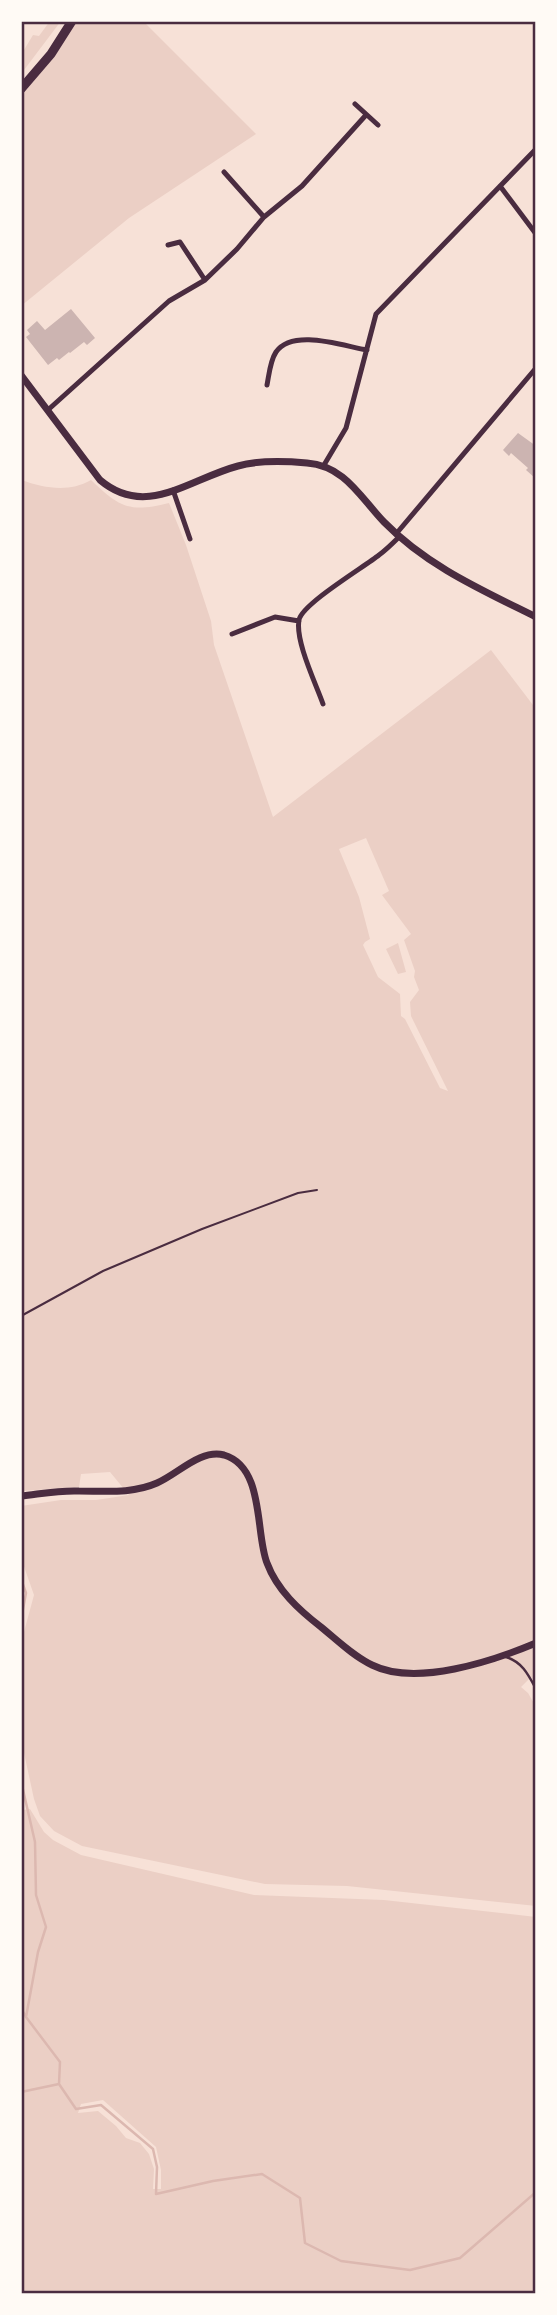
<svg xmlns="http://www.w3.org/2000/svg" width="557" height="2315" font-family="Raleway,sans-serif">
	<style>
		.green { fill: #ebcfc5; fill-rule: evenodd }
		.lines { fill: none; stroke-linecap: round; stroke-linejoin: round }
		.stream { stroke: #dcb8b0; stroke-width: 2.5 }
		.building { fill: #ccb4b1 }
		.path { stroke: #4a2c40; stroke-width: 2 }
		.service { stroke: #4a2c40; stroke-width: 2.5 }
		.minor { stroke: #4a2c40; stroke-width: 5 }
		.tertiary { stroke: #4a2c40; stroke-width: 7 }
		.primary { stroke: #4a2c40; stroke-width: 9 }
		.neatline { fill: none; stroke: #4a2c40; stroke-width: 2.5 }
	</style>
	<rect width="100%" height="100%" fill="#f7e1d7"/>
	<path class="green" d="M50 21H61L21 74V55L33 35 39 36Z
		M75 21H143L256 134 129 218 21 306V96L48 64Z
		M21 480C45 488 68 493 91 480 119 507 129 513 169 503L186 545 211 621 214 645 273 817 491 650 536 709V1684L531 1677 521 1687 528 1693 536 1707V1906L347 1886 265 1884 82 1846 54 1831 40 1816 34 1799 21 1739V1643L34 1595 21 1558V1506L61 1500H96L129 1495 110 1472 81 1474 79 1487 21 1491ZM366 838 389 891 382 895 411 934 404 940 415 971 414 977 419 990 410 1002 411 1016 448 1091 440 1088 405 1019 401 1016 400 994 378 977 363 945 365 942 370 939 359 897 339 849Z
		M398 943 406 972 398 974 386 949Z
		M21 1795 23 1810 30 1809 44 1832 53 1840 81 1855 254 1895 384 1900 536 1917V2294H21ZM103 2100 156 2147 161 2170V2189H153L154 2169 149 2154 140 2143 126 2138 116 2126 98 2111 78 2113 81 2104Z"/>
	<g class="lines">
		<path class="stream" d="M21 1579 26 1593 21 1620
			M21 1781 35 1842 36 1895 46 1927 38 1952 26 2017 60 2062 59 2084 76 2109 101 2105 153 2149 157 2167 156 2194 213 2181 262 2174 300 2198 305 2243 341 2261 410 2270 460 2258 536 2192
			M21 2008 26 2017
			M21 2092 59 2084"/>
	</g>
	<path class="building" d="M71 309 95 338 87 345 84 342 70 353 69 352 59 360 57 358 48 365 26 337 30 334 27 330 37 321 45 330Z
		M518 433 536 446 535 478 526 470 528 468 511 453 509 456 503 450Z"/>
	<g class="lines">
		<path class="path" d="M21 1316 103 1271 202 1229 298 1193 317 1190"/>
		<path class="service" d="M506 1657C522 1662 528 1674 536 1689"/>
		<path class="minor" d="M444 21H448
			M355 104 378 125
			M224 172 264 217
			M500 186 536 234
			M168 245 180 242 205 280
			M267 385C269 375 270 361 276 352 293 328 343 346 367 350
			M49 409 169 301 205 280 237 249 264 217 302 186 366 115
			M324 465 346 428 376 314 536 149
			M173 490 190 539
			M396 534 536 368
			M232 634 275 617 299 621
			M323 704C316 684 295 641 299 620 302 604 364 567 379 555 386 550 393 543 399 537"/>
		<path class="tertiary" d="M21 375 100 480C146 519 189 479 238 466 259 460 285 461 307 463 345 466 360 497 384 522 427 566 482 590 536 617
			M21 1496C40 1494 60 1490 79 1491 106 1491 132 1494 157 1483 178 1474 200 1449 224 1455 265 1467 255 1533 267 1563 277 1590 299 1610 321 1627 337 1640 353 1656 372 1665 416 1687 493 1661 536 1643"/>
		<path class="primary" d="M21 89 51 54 72 21"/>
	</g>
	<rect width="557" height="2315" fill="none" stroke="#fffaf5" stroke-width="46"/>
	<rect x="23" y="23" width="511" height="2269" class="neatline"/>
</svg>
